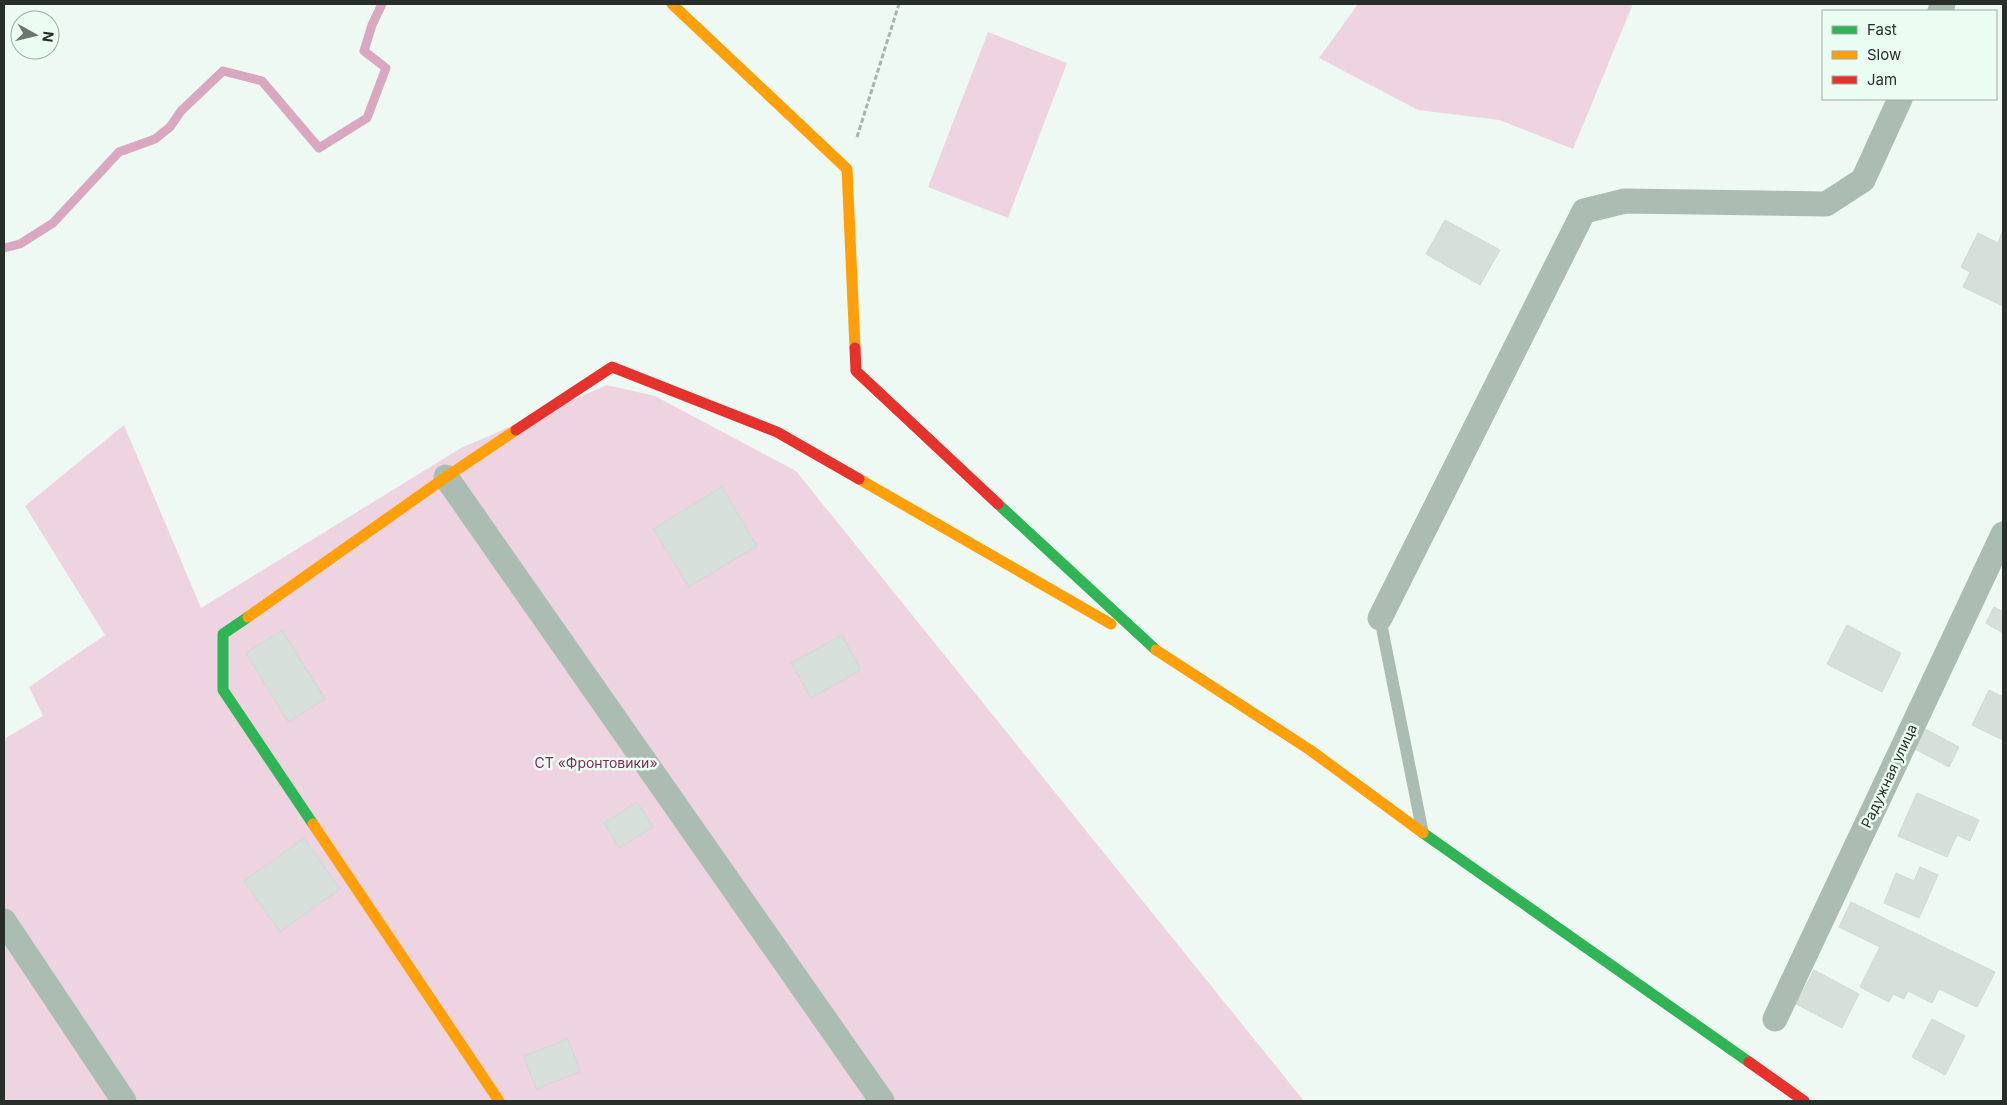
<svg xmlns="http://www.w3.org/2000/svg" width="2007" height="1105" font-family="Inter,sans-serif">
	<style>
		.green { fill: #eed4e0 }
		.lines { fill: none; stroke-linecap: round; stroke-linejoin: round }
		.stream { stroke: #d9a7bf; stroke-width: 9 }
		.building { fill: #d7dfda; stroke: #d1d9d4 }
		.path { stroke: #a8b5ad; stroke-width: 3; stroke-dasharray: 5 2.5; stroke-linecap: butt }
		.lane { stroke: #abbdb2; stroke-width: 12 }
		.street { stroke: #abbdb2; stroke-width: 25 }
		.fast { stroke: #30b455; stroke-width: 11 }
		.slow { stroke: #ff9f0a; stroke-width: 11 }
		.jam { stroke: #e5322d; stroke-width: 11 }
		.labels { text-anchor: middle; stroke-width: 5; stroke-linejoin: round; paint-order: stroke }
		.park-label { font-size: 14px; fill: #81295c; stroke: #ebfdf2 }
		.street-label { font-size: 14px; fill: #282f2b; stroke: #ebfdf2 }
	</style>
	<rect width="100%" height="100%" fill="#eff9f3"/>
	<path class="green" d="M1358 4H1633L1573 149 1499 120 1418 110 1319 58Z
		M988 32 1067 63 1008 218 928 187Z
		M607 385 655 396 796 471 1304 1101H4V739L43 716 29 687 105 635 25 506 124 425 201 608 461 448Z"/>
	<g class="lines">
		<path class="stream" d="M4 248 20 244 53 223 119 152 155 139 170 127 181 111 223 71 262 81 319 148 367 118 386 68 364 51 372 25 382 4"/>
	</g>
	<path class="building" d="M1445 220 1500 250 1480 285 1426 254Z
		M2003 230V306L1963 287 1970 272 1961 267 1978 233 1998 243Z
		M722 487 757 546 689 587 653 529Z
		M1994 607 2003 612V633L1986 623Z
		M1847 625 1901 653 1882 692 1827 664Z
		M282 630 325 699 288 722 246 653Z
		M842 635 861 670 811 698 791 663Z
		M1989 690 2003 697V740L1972 725Z
		M1923 728 1959 747 1949 767 1913 748Z
		M1917 793 1979 820 1970 841 1957 835 1947 857 1898 836Z
		M637 802 653 827 619 848 604 823Z
		M304 838 340 889 280 932 244 881Z
		M1920 867 1938 875 1919 918 1884 903 1896 873 1914 881Z
		M1851 902 1995 972 1977 1007 1939 989 1932 1003 1908 991 1904 999 1893 994 1889 1002 1860 987 1880 947 1839 927Z
		M1814 970 1859 994 1842 1028 1796 1004Z
		M1932 1019 1965 1036 1945 1075 1912 1057Z
		M568 1039 580 1072 536 1089 524 1056Z"/>
	<g class="lines">
		<path class="path" d="M857 137 899 4"/>
		<path class="lane" d="M1380 618 1422 829"/>
		<path class="street" d="M1940 11 1943 4
			M446 477 882 1101
			M1380 618 1584 211 1625 201 1826 204 1863 180 1900 99
			M4 921 124 1101
			M1775 1019 2003 534"/>
		<path class="fast" d="M998 504 1156 650
			M248 617 223 634V690L313 824
			M1423 833 1749 1062"/>
		<path class="slow" d="M672 4 847 169 855 348
			M859 479 1111 624
			M248 617 446 477 516 430
			M1156 650 1310 750 1423 833
			M313 824 499 1101"/>
		<path class="jam" d="M855 348 856 371 998 504
			M516 430 612 367 777 432 859 479
			M1749 1062 1804 1101"/>
	</g>
	<g class="labels">
		<g class="park-label">
			<text x="596" y="768">СТ «Фронтовики»</text>
		</g>
		<g class="street-label">
			<text transform="translate(1889 776) rotate(-65)" y="5">Радужная улица</text>
		</g>
	</g>
	<rect width="2007" height="1105" fill="none" stroke="#282f2b" stroke-width="10"/>
	<rect x="1822" y="10" width="175" height="90" fill="#ebfdf2" stroke="#9daba2"/>
	<rect x="1832" y="26" width="25" height="8" fill="#30b455" stroke="#9daba2"/>
	<text x="1867" y="35" font-size="15" fill="#282f2b">Fast</text>
	<rect x="1832" y="51" width="25" height="8" fill="#ff9f0a" stroke="#9daba2"/>
	<text x="1867" y="60" font-size="15" fill="#282f2b">Slow</text>
	<rect x="1832" y="76" width="25" height="8" fill="#e5322d" stroke="#9daba2"/>
	<text x="1867" y="85" font-size="15" fill="#282f2b">Jam</text>
	<g transform="translate(35 35) rotate(98)"><circle r="24" fill="#ebfdf2" stroke="#9daba2"/>
	<path d="M0-4L9 19L0 12L-9 19Z" fill="#6e7671"/>
	<text y="-8" font-size="14" font-weight="bold" text-anchor="middle" fill="#282f2b">N</text>
	</g>
</svg>
